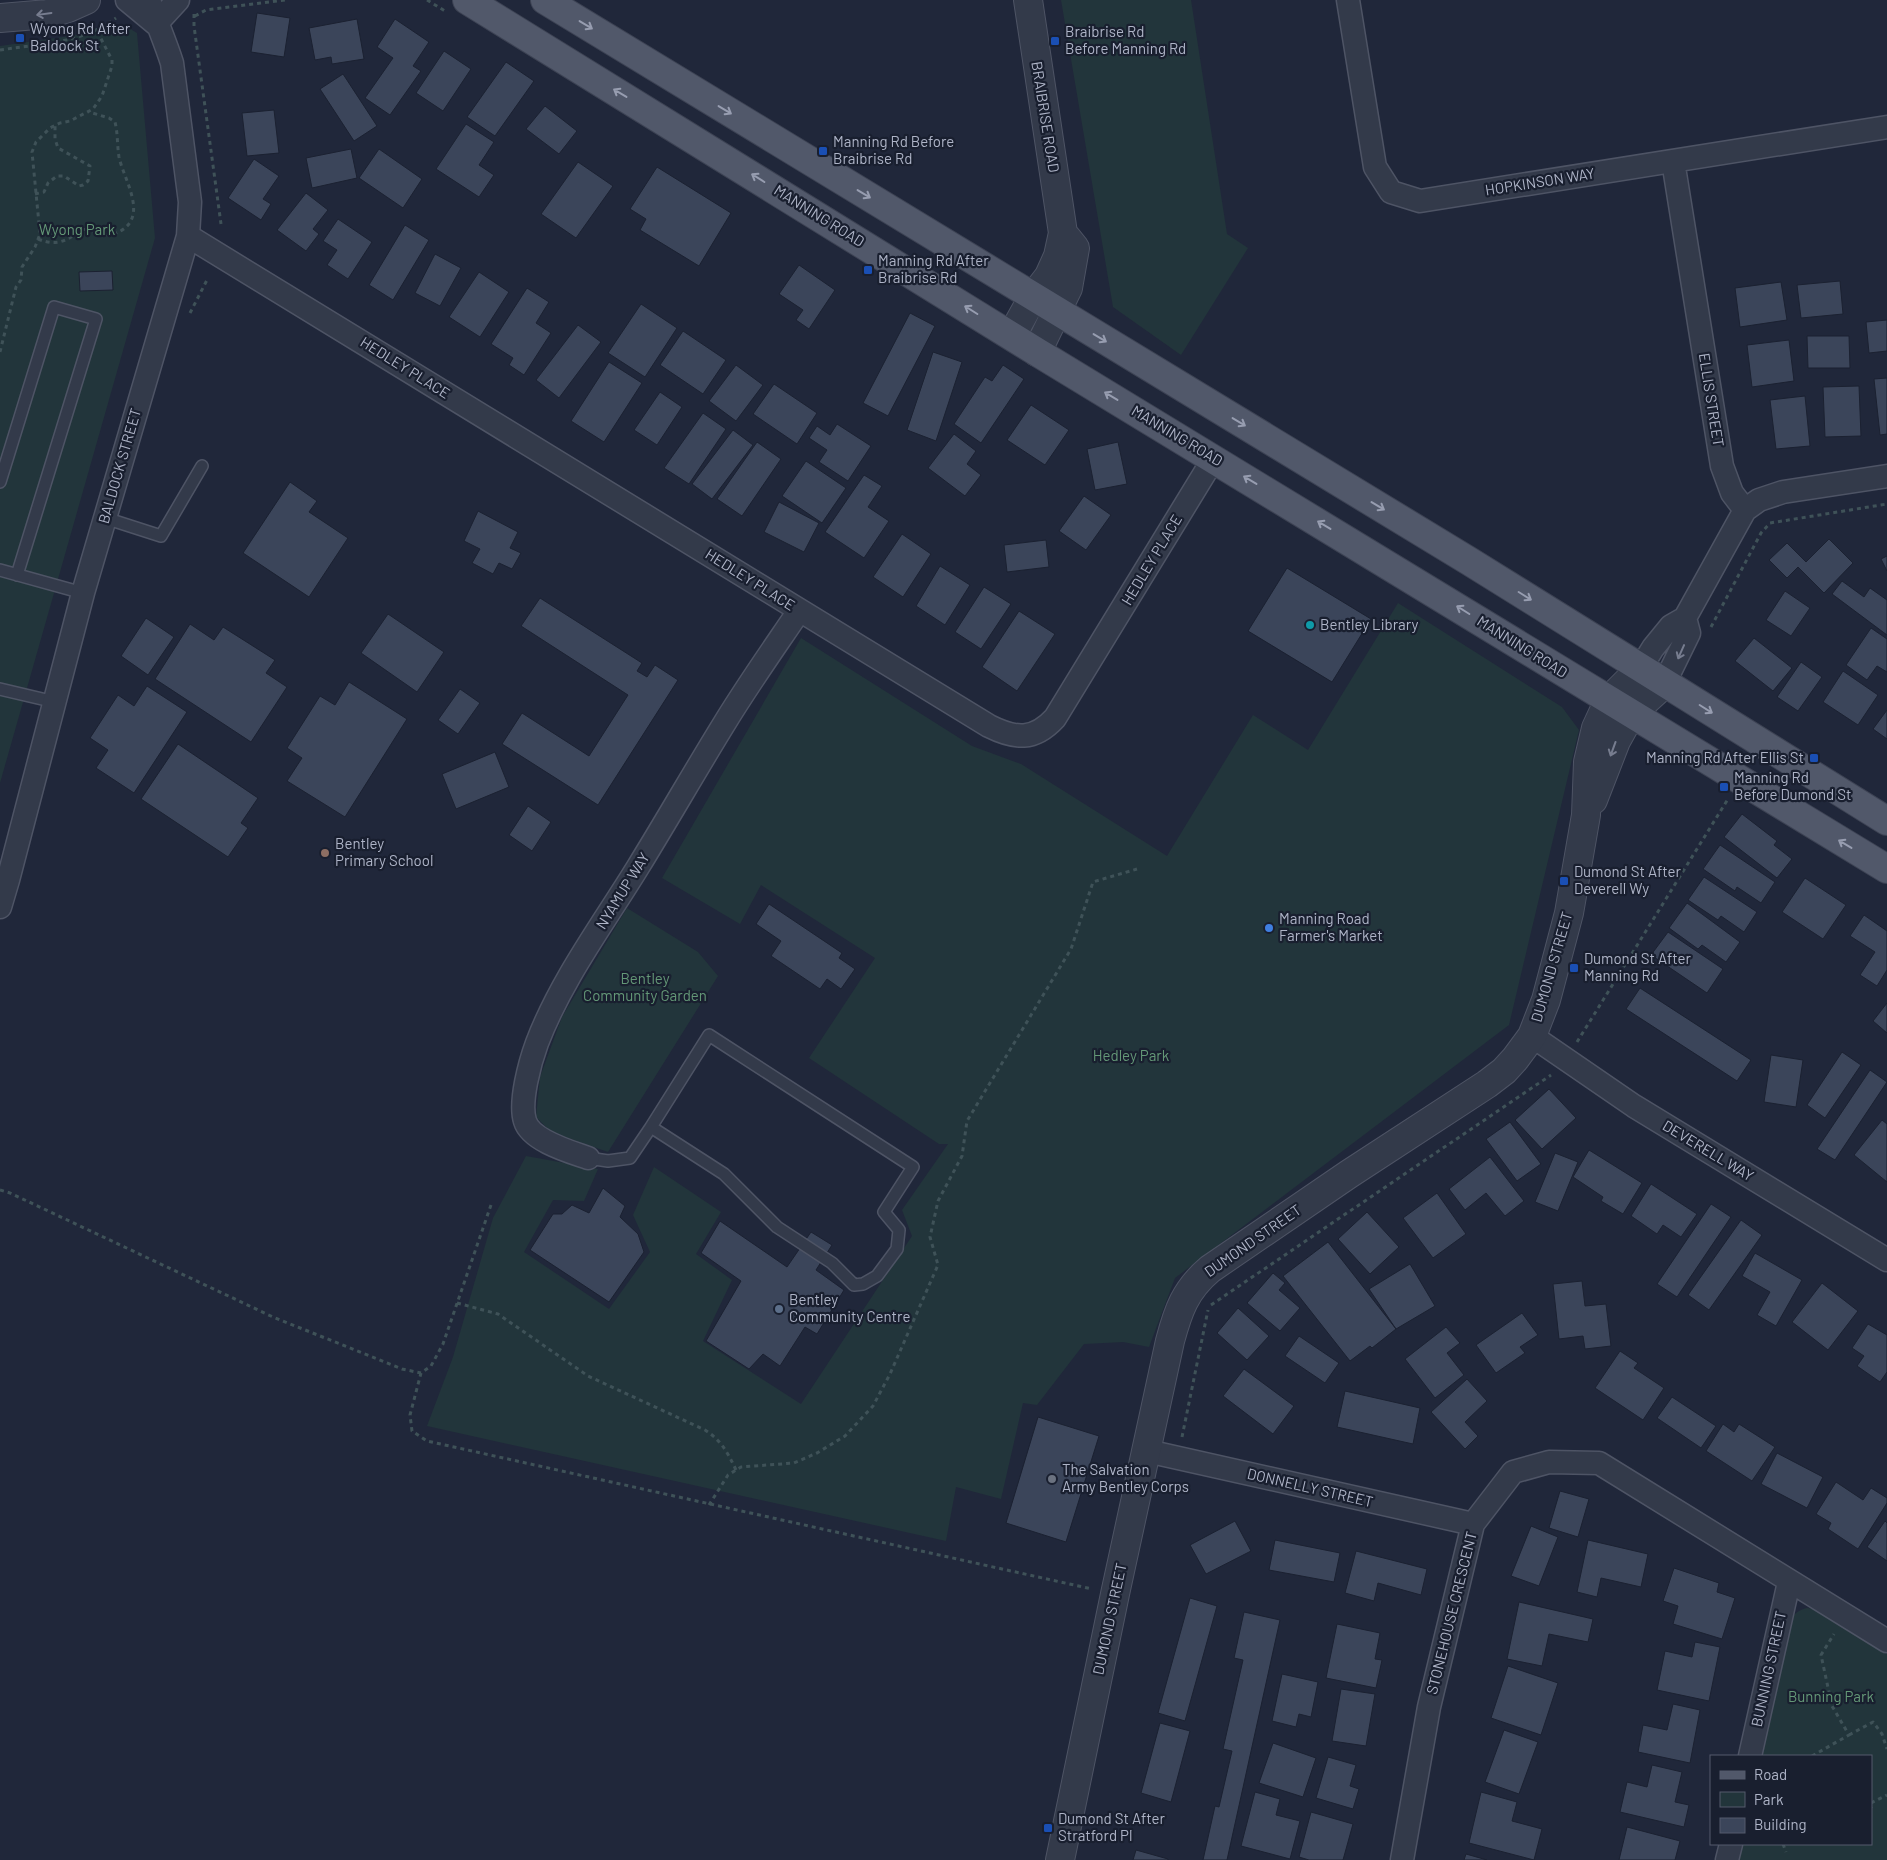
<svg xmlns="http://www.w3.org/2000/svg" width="1887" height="1860" font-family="Barlow,sans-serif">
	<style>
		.green { fill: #22353b }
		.building { fill: #3b455a; stroke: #1b2131 }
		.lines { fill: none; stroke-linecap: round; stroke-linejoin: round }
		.service-casing { stroke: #4e5465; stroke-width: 14 }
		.minor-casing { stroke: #4e5465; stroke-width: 25 }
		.tertiary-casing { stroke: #4e5465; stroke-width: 30 }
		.primary-casing { stroke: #3d4354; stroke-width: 30 }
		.path { stroke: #3f5258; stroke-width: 3; stroke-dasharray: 4 4; stroke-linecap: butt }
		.service { stroke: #333a4a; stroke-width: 11 }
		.minor { stroke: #333a4a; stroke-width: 22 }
		.tertiary { stroke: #333a4a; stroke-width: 28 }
		.primary { stroke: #51586a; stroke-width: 28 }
		.oneway { stroke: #777d8f }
		.oneway2 { stroke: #979db0 }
		.transit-dot { fill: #1a4fb4; stroke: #191f2f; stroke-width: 2 }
		.culture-dot { fill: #0f9aa8; stroke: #191f2f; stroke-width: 2 }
		.education-dot { fill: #8d6e63; stroke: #191f2f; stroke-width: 2 }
		.shop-dot { fill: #3f7fe0; stroke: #191f2f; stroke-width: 2 }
		.service-dot { fill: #5c6f8a; stroke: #191f2f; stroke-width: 2 }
		.worship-dot { fill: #6b7280; stroke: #191f2f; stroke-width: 2 }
		.labels { text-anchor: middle; stroke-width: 4.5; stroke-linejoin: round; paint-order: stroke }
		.poi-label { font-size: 15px; fill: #aeb4c7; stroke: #191f2f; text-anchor: start }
		.street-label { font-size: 15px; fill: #aeb4c7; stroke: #191f2f }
		.park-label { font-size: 15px; fill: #649877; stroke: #191f2f }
	</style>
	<rect width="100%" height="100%" fill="#20273a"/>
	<path class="green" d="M1061 0H1191L1227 234 1248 248 1181 355 1113 307Z
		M124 25 137 33 155 238 0 783V46L76 35Z
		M1398 603 1562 707 1579 730 1509 1025 1175 1278 1149 1347 1123 1342 1084 1344 1037 1405 1023 1403 1001 1499 956 1487 946 1541 427 1426 453 1357 493 1218 526 1156 598 1169 584 1201 553 1200 524 1252 609 1309 650 1252 633 1215 654 1167 721 1212 696 1254 732 1280 703 1341 801 1404 912 1236 902 1210 948 1144H939L809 1058 875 958 761 885 740 924 662 878 801 638 972 746 1021 764 1167 856 1253 715 1308 750Z
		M627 908 698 952 718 976 608 1152 551 1132 536 1117 540 1077 562 1017Z
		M1807 1608 1814 1609 1887 1654V1860H1738L1741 1844H1871V1756H1760L1789 1622C1794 1614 1798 1610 1807 1608Z"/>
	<path class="building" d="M257 13 290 18 284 57 251 52Z
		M357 19 364 59 332 64 331 57 315 60 309 28Z
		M395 19 429 42 413 66 421 71 390 115 365 98 393 58 377 47Z
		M444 51 471 69 443 111 416 93Z
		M506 62 534 81 495 136 467 117Z
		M343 74 377 126 354 141 320 89Z
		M545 106 577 131 559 154 526 129Z
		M274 110 279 153 247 156 242 113Z
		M466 124 494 142 479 165 494 175 479 197 436 169Z
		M351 149 357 178 312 188 306 158Z
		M379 149 422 179 403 208 359 178Z
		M254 159 279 176 263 199 271 204 261 220 228 198Z
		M578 162 613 186 576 238 541 214Z
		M657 167 731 213 699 266 640 230 646 219 630 209Z
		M306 193 328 210 313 229 319 234 306 251 277 230Z
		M338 219 372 242 348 279 327 265 337 250 323 241Z
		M405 225 429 240 393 300 369 285Z
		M435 254 461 268 440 306 415 293Z
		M799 265 835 290 809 329 796 320 803 310 779 294Z
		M112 271 113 290 80 291 79 272Z
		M479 272 509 292 480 337 449 317Z
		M1840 281 1843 314 1801 318 1797 285Z
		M1781 282 1787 320 1740 327 1735 288Z
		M527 288 549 302 536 323 551 333 524 375 509 365 513 358 491 344Z
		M641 304 677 328 645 377 608 353Z
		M910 313 935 326 888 416 863 403Z
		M1887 320V351L1869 353 1866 322Z
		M578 325 601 342 559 398 536 380Z
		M683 331 726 360 703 394 660 365Z
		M1807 336H1849L1850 368H1808Z
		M1789 340 1794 381 1752 387 1747 345Z
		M933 352 962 362 936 441 907 430Z
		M609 362 642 383 604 442 571 421Z
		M736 365 763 385 736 421 709 401Z
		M1003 365 1024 379 981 443 954 424 985 377 992 381Z
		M1887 378V434L1880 435 1874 379Z
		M774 384 817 413 797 444 753 414Z
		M1859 386 1861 436 1825 437 1823 387Z
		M660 392 682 407 657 445 634 430Z
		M1805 396 1810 446 1776 449 1770 400Z
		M1031 405 1069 430 1045 465 1007 440Z
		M703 413 726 429 689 484 664 468Z
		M837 424 871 446 848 481 819 462 827 450 809 438 817 426 830 435Z
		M733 430 753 445 712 499 692 484Z
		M954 434 976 451 967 464 981 475 965 496 928 468Z
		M757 442 781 459 742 516 717 499Z
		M1118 442 1127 484 1095 490 1087 449Z
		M806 461 846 488 822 523 782 496Z
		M864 475 882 486 868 507 889 521 864 558 825 532Z
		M290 482 317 501 309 512 348 538 309 597 243 553Z
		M1084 496 1111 515 1086 550 1059 531Z
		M779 502 819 523 804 552 764 532Z
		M478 511 518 532 510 548 521 553 512 569 499 563 493 574 472 563 480 549 464 541Z
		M902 534 931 554 903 597 873 577Z
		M1829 539 1853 563 1824 593 1798 567 1787 578 1769 560 1787 543 1806 562Z
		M1046 540 1049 567 1007 572 1004 545Z
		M1887 556V571L1881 559Z
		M940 566 970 585 945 625 916 606Z
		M1287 568 1371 619 1332 682 1248 631Z
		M1842 581 1864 597 1870 588 1887 600V635L1832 594Z
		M984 587 1011 604 981 649 955 632Z
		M1785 591 1810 608 1791 636 1766 620Z
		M540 598 642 663 637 671 647 677 655 665 678 680 598 805 502 744 522 713 589 756 628 695 521 626Z
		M1019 611 1055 634 1017 691 982 667Z
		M388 614 444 652 417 692 361 653Z
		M146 618 174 637 148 675 121 656Z
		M190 624 214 640 223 627 275 660 266 673 287 687 251 742 155 679Z
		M1871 628 1887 639V672L1877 666 1867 680 1846 665Z
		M1754 638 1792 668 1773 691 1735 661Z
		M1801 662 1822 677 1798 711 1777 697Z
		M1843 671 1878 695 1858 725 1823 702Z
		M349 682 407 719 345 817 287 781 302 758 287 748 320 696 335 705Z
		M147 686 187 712 134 793 96 768 108 750 90 738 118 695 134 706Z
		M460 689 480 703 458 734 438 720Z
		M1887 710V739L1873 729Z
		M178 744 258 798 241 823 248 828 228 857 141 799Z
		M495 752 509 787 456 809 442 774Z
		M528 806 551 822 532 851 509 835Z
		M1742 814 1777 841 1774 845 1792 859 1777 878 1724 837Z
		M1720 845 1775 882 1761 903 1737 887 1735 891 1703 869Z
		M1704 877 1757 912 1744 932 1721 916 1718 920 1688 900Z
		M1805 878 1846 905 1823 939 1782 912Z
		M1687 903 1740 942 1726 962 1702 945 1698 949 1669 928Z
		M769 904 842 953 839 958 855 969 841 989 827 979 820 989 771 956 781 941 756 924Z
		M1864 915 1887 931V970L1877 986 1860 975 1875 952 1850 936Z
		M1668 932 1723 969 1707 993 1651 955Z
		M1640 988 1751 1060 1737 1081 1626 1009Z
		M1887 1003V1033L1873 1021Z
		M1842 1052 1861 1065 1825 1118 1807 1105Z
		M1771 1055 1803 1060 1796 1107 1764 1102Z
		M1870 1070 1887 1082 1835 1160 1817 1149Z
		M1549 1089 1576 1118 1542 1149 1515 1120Z
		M1882 1120 1887 1124V1182L1854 1155Z
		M1510 1122 1541 1164 1517 1181 1486 1139Z
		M1589 1150 1642 1183 1623 1214 1601 1201 1603 1197 1573 1177Z
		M1555 1153 1578 1162 1558 1211 1535 1202Z
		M1490 1157 1524 1201 1505 1216 1486 1193 1465 1210 1449 1189Z
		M1651 1184 1697 1214 1681 1237 1663 1225 1657 1234 1631 1216Z
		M603 1188 625 1206 620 1217 638 1234 644 1252 609 1302 530 1250 553 1214H562L572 1205 589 1213Z
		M1437 1193 1466 1234 1433 1258 1403 1218Z
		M1711 1204 1731 1217 1677 1297 1657 1284Z
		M1367 1212 1399 1247 1370 1274 1338 1239Z
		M1741 1220 1762 1235 1709 1310 1688 1295Z
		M720 1221 787 1267 811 1232 832 1245 816 1270 844 1290 817 1334 805 1327 780 1366 763 1354 749 1369 706 1341 741 1281 701 1253Z
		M1328 1242 1396 1329 1372 1348 1370 1346 1350 1361 1283 1276Z
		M1755 1253 1802 1280 1776 1326 1757 1315 1770 1292 1742 1276Z
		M1410 1264 1435 1306 1396 1329 1369 1289Z
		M1273 1273 1285 1283 1279 1290 1300 1308 1280 1331 1247 1303Z
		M1582 1281 1585 1306 1606 1304 1611 1346 1585 1349 1583 1336 1559 1339 1553 1284Z
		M1822 1283 1858 1311 1828 1350 1792 1322Z
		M1238 1308 1269 1336 1247 1360 1217 1333Z
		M1522 1313 1538 1335 1520 1347 1525 1353 1496 1373 1476 1345Z
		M1868 1324 1887 1335V1372L1880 1382 1857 1366 1864 1356 1852 1348Z
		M1446 1327 1460 1343 1447 1353 1464 1375 1435 1398 1405 1359Z
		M1299 1336 1339 1363 1325 1383 1285 1356Z
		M1620 1351 1638 1363 1634 1368 1664 1388 1643 1420 1595 1388Z
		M1244 1369 1294 1406 1273 1434 1223 1396Z
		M1467 1379 1487 1401 1465 1422 1478 1436 1465 1449 1431 1412Z
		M1345 1391 1420 1408 1413 1444 1337 1427Z
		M1672 1397 1716 1426 1701 1448 1657 1418Z
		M1038 1417 1099 1436 1066 1542 1006 1523Z
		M1723 1424 1734 1432 1739 1424 1775 1447 1752 1481 1706 1451Z
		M1777 1453 1823 1477 1807 1508 1761 1484Z
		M1836 1482 1863 1500 1871 1488 1887 1498V1503L1858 1549 1828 1529 1831 1523 1816 1514Z
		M1560 1491 1589 1499 1578 1537 1549 1528Z
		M1235 1521 1251 1551 1206 1574 1190 1545Z
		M1885 1521 1887 1523V1561L1867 1547Z
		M1531 1526 1558 1537 1539 1586 1511 1576Z
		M1275 1540 1340 1553 1334 1582 1269 1570Z
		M1588 1540 1648 1554 1641 1587 1601 1578 1597 1597 1577 1592Z
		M1356 1551 1427 1569 1421 1595 1378 1583 1374 1601 1345 1593Z
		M1674 1568 1719 1583 1717 1592 1735 1598 1722 1639 1673 1624 1678 1606 1663 1601Z
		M1190 1598 1217 1606 1185 1721 1158 1713Z
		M1519 1602 1593 1619 1588 1642 1549 1634 1542 1666 1507 1659Z
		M1244 1612 1280 1620 1227 1860H1203L1215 1806 1219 1807 1232 1751 1223 1749 1243 1660 1234 1658Z
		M1337 1624 1380 1633 1375 1659 1382 1660 1376 1688 1326 1678Z
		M1695 1642 1720 1647 1709 1701 1657 1690 1665 1651 1692 1657Z
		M1508 1666 1558 1683 1541 1735 1491 1718Z
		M1282 1674 1318 1682 1311 1717 1299 1714 1296 1727 1272 1721Z
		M1341 1689 1375 1694 1366 1746 1332 1741Z
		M1673 1704 1700 1710 1690 1763 1638 1752 1643 1725 1667 1730Z
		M1160 1723 1190 1731 1171 1802 1141 1793Z
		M1504 1730 1538 1742 1519 1794 1485 1782Z
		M1273 1743 1316 1758 1303 1797 1259 1783Z
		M1328 1757 1356 1765 1350 1786 1359 1789 1353 1809 1316 1798Z
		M1652 1765 1682 1772 1675 1802 1689 1805 1684 1827 1620 1812 1627 1782 1647 1787Z
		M1255 1792 1280 1799 1276 1815 1300 1821 1290 1859 1241 1846Z
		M1481 1792 1517 1802 1512 1821 1542 1829 1534 1860 1469 1843Z
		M1311 1812 1353 1824 1343 1860H1309L1299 1857Z
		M1627 1827 1680 1841 1675 1860H1619Z
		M1136 1850 1168 1859V1860H1133Z
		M1466 1854 1487 1860H1464Z"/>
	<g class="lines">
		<defs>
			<path id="service" d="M0 482 54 307 96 319 17 575
				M105 518 161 536 202 466
				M0 570 83 593
				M0 689 55 702
				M709 1035 913 1167 884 1212 899 1230 897 1249 877 1276 863 1284 854 1285 832 1263 777 1227 724 1174 651 1127Z
				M588 1158 608 1161 630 1158 651 1127"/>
			<path id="minor" d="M127 0 156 24
				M1348 0 1375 167 1391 192 1420 201 1887 127
				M156 24 178 0
				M188 236 989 726C1015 739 1034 741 1055 718L1214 458
				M1745 510 1759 500 1783 492 1887 476
				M1640 669 1653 648 1671 626 1685 618 1745 510 1732 493 1722 466 1673 161
				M1664 684 1689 633 1685 618
				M0 907 8 880 83 593 188 236 190 202 172 63C165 41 156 21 149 0
				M1532 1036 1634 1106 1887 1260
				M588 1158C571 1152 531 1141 525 1121 519 1102 530 1062 537 1043 561 980 603 924 638 867 667 820 695 771 724 724 747 686 774 648 799 611
				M1147 1451 1473 1524
				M1750 1756 1789 1582
				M1402 1860 1429 1707 1473 1524 1513 1472 1549 1462 1599 1463 1887 1641
				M1727 1860 1731 1844"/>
			<path id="tertiary" d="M0 18 48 14 68 8 86 0
				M1012 335 1033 297 1049 276 1058 256 1063 233 1028 0
				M1037 352 1068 288 1075 248 1067 238
				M1593 800 1616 741 1631 714 1664 684
				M1060 1860 1115 1594 1170 1341C1178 1311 1185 1290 1210 1269L1349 1174 1487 1084 1504 1071 1515 1059 1532 1036 1546 1000 1569 913 1586 815 1588 762 1596 728 1609 700 1640 669"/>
			<path id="primary" d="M467 0 1037 352 1887 869
				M545 0 1469 561 1887 821"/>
		</defs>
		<use href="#service" class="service-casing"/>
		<use href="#minor" class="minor-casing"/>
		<use href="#tertiary" class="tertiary-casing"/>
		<use href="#primary" class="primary-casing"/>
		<path class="path" d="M427 0 445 11
			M194 14V26L221 224
			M195 16 206 10 285 0
			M0 50C40 44 83 43 116 18
			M35 194 44 192 48 183 57 176H64L79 186 83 185 88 181 90 166 58 148 55 139V126
			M38 239C50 244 60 244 71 237 73 235 77 231 80 230 92 227 104 238 114 234 152 220 124 181 119 157 117 145 118 134 115 122L109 118 89 112
			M190 313 207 280
			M0 352 16 287 21 280 22 267 35 247 40 234 32 152 36 142 50 128 60 123 70 121 93 109 102 96 112 66V60L97 31
			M1711 627 1761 533 1770 523 1887 504
			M1577 1042 1728 799
			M0 1190 10 1193 273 1317 402 1369 421 1373
			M491 1205 443 1344 431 1366 421 1373 410 1415 412 1431 427 1441 1092 1589
			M457 1303 498 1314 588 1376 705 1430C721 1440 728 1453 736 1470
			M1211 1305 1551 1075
			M1182 1437 1208 1310
			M709 1505 728 1475 741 1467 794 1463 817 1453 845 1436 873 1406 890 1374 938 1265 930 1237 938 1201 962 1156 967 1121 1071 949 1093 882 1137 869
			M1849 1735 1873 1722 1882 1734 1887 1749
			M1812 1756 1849 1735 1832 1706 1821 1655 1834 1634
			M1871 1803 1887 1795
			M1871 1807V1808
			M1783 1844 1786 1852"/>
		<use href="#service" class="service"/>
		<use href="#minor" class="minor"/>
		<use href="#tertiary" class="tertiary"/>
		<use href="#primary" class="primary"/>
	</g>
	<defs><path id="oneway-shaft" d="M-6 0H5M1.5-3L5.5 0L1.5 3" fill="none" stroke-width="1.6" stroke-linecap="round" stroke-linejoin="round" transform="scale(1.25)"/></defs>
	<g class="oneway">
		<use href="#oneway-shaft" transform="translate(44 14) rotate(172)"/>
		<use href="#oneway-shaft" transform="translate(1681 652) rotate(114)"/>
		<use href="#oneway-shaft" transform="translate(1613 749) rotate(110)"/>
	</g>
	<g class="oneway2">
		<use href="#oneway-shaft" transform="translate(586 25) rotate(31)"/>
		<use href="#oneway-shaft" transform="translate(620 93) rotate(-149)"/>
		<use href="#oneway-shaft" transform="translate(725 110) rotate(31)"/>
		<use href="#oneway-shaft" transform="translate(758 178) rotate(-148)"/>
		<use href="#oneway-shaft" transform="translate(864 194) rotate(31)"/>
		<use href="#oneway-shaft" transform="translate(971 310) rotate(-148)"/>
		<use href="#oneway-shaft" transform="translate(1100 338) rotate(31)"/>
		<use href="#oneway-shaft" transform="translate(1111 396) rotate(-149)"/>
		<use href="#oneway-shaft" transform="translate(1239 422) rotate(31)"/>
		<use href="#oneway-shaft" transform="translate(1250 480) rotate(-149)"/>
		<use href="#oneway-shaft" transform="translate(1378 506) rotate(31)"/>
		<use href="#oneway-shaft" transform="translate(1324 525) rotate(-149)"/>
		<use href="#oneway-shaft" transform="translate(1525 596) rotate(32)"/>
		<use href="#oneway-shaft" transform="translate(1463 610) rotate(-148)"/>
		<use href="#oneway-shaft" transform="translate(1706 709) rotate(32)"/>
		<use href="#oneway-shaft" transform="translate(1845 844) rotate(-149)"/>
	</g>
	<g class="transit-dot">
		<rect x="15" y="33" width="10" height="10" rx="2.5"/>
		<rect x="1050" y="36" width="10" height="10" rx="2.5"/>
		<rect x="818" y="146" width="10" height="10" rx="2.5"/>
		<rect x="863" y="265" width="10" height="10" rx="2.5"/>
		<rect x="1809" y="753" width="10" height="10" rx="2.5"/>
		<rect x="1719" y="782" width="10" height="10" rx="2.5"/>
		<rect x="1559" y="876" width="10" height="10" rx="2.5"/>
		<rect x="1569" y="963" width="10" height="10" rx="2.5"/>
		<rect x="1043" y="1823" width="10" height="10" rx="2.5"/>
	</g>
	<circle class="culture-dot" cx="1310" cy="625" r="5"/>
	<circle class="education-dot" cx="325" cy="853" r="5"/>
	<circle class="shop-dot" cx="1269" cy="928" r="5"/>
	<circle class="service-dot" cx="779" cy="1309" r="5"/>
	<circle class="worship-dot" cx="1052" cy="1479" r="5"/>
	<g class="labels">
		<g class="poi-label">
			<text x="30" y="34">Wyong Rd After<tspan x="30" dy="17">Baldock St</tspan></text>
			<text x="1065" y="37">Braibrise Rd<tspan x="1065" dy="17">Before Manning Rd</tspan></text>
			<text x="833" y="147">Manning Rd Before<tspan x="833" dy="17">Braibrise Rd</tspan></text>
			<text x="878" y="266">Manning Rd After<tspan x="878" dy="17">Braibrise Rd</tspan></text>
			<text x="1320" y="630">Bentley Library</text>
			<text x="1804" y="763" text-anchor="end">Manning Rd After Ellis St</text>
			<text x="1734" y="783">Manning Rd<tspan x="1734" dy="17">Before Dumond St</tspan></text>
			<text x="335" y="849">Bentley<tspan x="335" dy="17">Primary School</tspan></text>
			<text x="1574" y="877">Dumond St After<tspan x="1574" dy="17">Deverell Wy</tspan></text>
			<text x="1279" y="924">Manning Road<tspan x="1279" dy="17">Farmer's Market</tspan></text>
			<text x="1584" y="964">Dumond St After<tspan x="1584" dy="17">Manning Rd</tspan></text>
			<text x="789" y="1305">Bentley<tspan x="789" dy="17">Community Centre</tspan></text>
			<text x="1062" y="1475">The Salvation<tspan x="1062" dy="17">Army Bentley Corps</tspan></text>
			<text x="1058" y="1824">Dumond St After<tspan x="1058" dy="17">Stratford Pl</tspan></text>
		</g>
		<g class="street-label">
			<text transform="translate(1045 117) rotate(81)" y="5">BRAIBRISE ROAD</text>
			<text transform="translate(1540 182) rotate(-9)" y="5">HOPKINSON WAY</text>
			<text transform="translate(819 216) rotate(32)" y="5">MANNING ROAD</text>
			<text transform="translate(405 368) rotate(32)" y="5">HEDLEY PLACE</text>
			<text transform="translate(1711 400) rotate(81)" y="5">ELLIS STREET</text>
			<text transform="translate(1177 436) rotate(31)" y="5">MANNING ROAD</text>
			<text transform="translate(120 466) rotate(-74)" y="5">BALDOCK STREET</text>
			<text transform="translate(1152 560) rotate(-59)" y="5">HEDLEY PLACE</text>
			<text transform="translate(750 580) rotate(32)" y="5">HEDLEY PLACE</text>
			<text transform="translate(1522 647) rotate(32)" y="5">MANNING ROAD</text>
			<text transform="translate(623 891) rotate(-58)" y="5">NYAMUP WAY</text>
			<text transform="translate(1552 967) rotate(-74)" y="5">DUMOND STREET</text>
			<text transform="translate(1708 1151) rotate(31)" y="5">DEVERELL WAY</text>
			<text transform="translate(1253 1241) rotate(-35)" y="5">DUMOND STREET</text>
			<text transform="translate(1310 1488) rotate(13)" y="5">DONNELLY STREET</text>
			<text transform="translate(1452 1613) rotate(-76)" y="5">STONEHOUSE CRESCENT</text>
			<text transform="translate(1110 1619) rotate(-78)" y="5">DUMOND STREET</text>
			<text transform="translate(1769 1669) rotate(-78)" y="5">BUNNING STREET</text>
		</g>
		<g class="park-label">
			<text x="77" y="235">Wyong Park</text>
			<text x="645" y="984">Bentley<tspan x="645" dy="17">Community Garden</tspan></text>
			<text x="1131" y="1061">Hedley Park</text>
			<text x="1831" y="1702">Bunning Park</text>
		</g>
	</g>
	<rect x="1710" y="1755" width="162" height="90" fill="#191f2f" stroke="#555b6c"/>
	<rect x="1720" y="1771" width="25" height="8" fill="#51586a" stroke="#555b6c"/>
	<text x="1754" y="1780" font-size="15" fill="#aeb4c7">Road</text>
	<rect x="1720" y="1792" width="25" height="15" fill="#22353b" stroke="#555b6c"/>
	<text x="1754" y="1805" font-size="15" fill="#aeb4c7">Park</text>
	<rect x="1720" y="1818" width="25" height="15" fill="#3b455a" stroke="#555b6c"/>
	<text x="1754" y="1830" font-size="15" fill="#aeb4c7">Building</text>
</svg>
